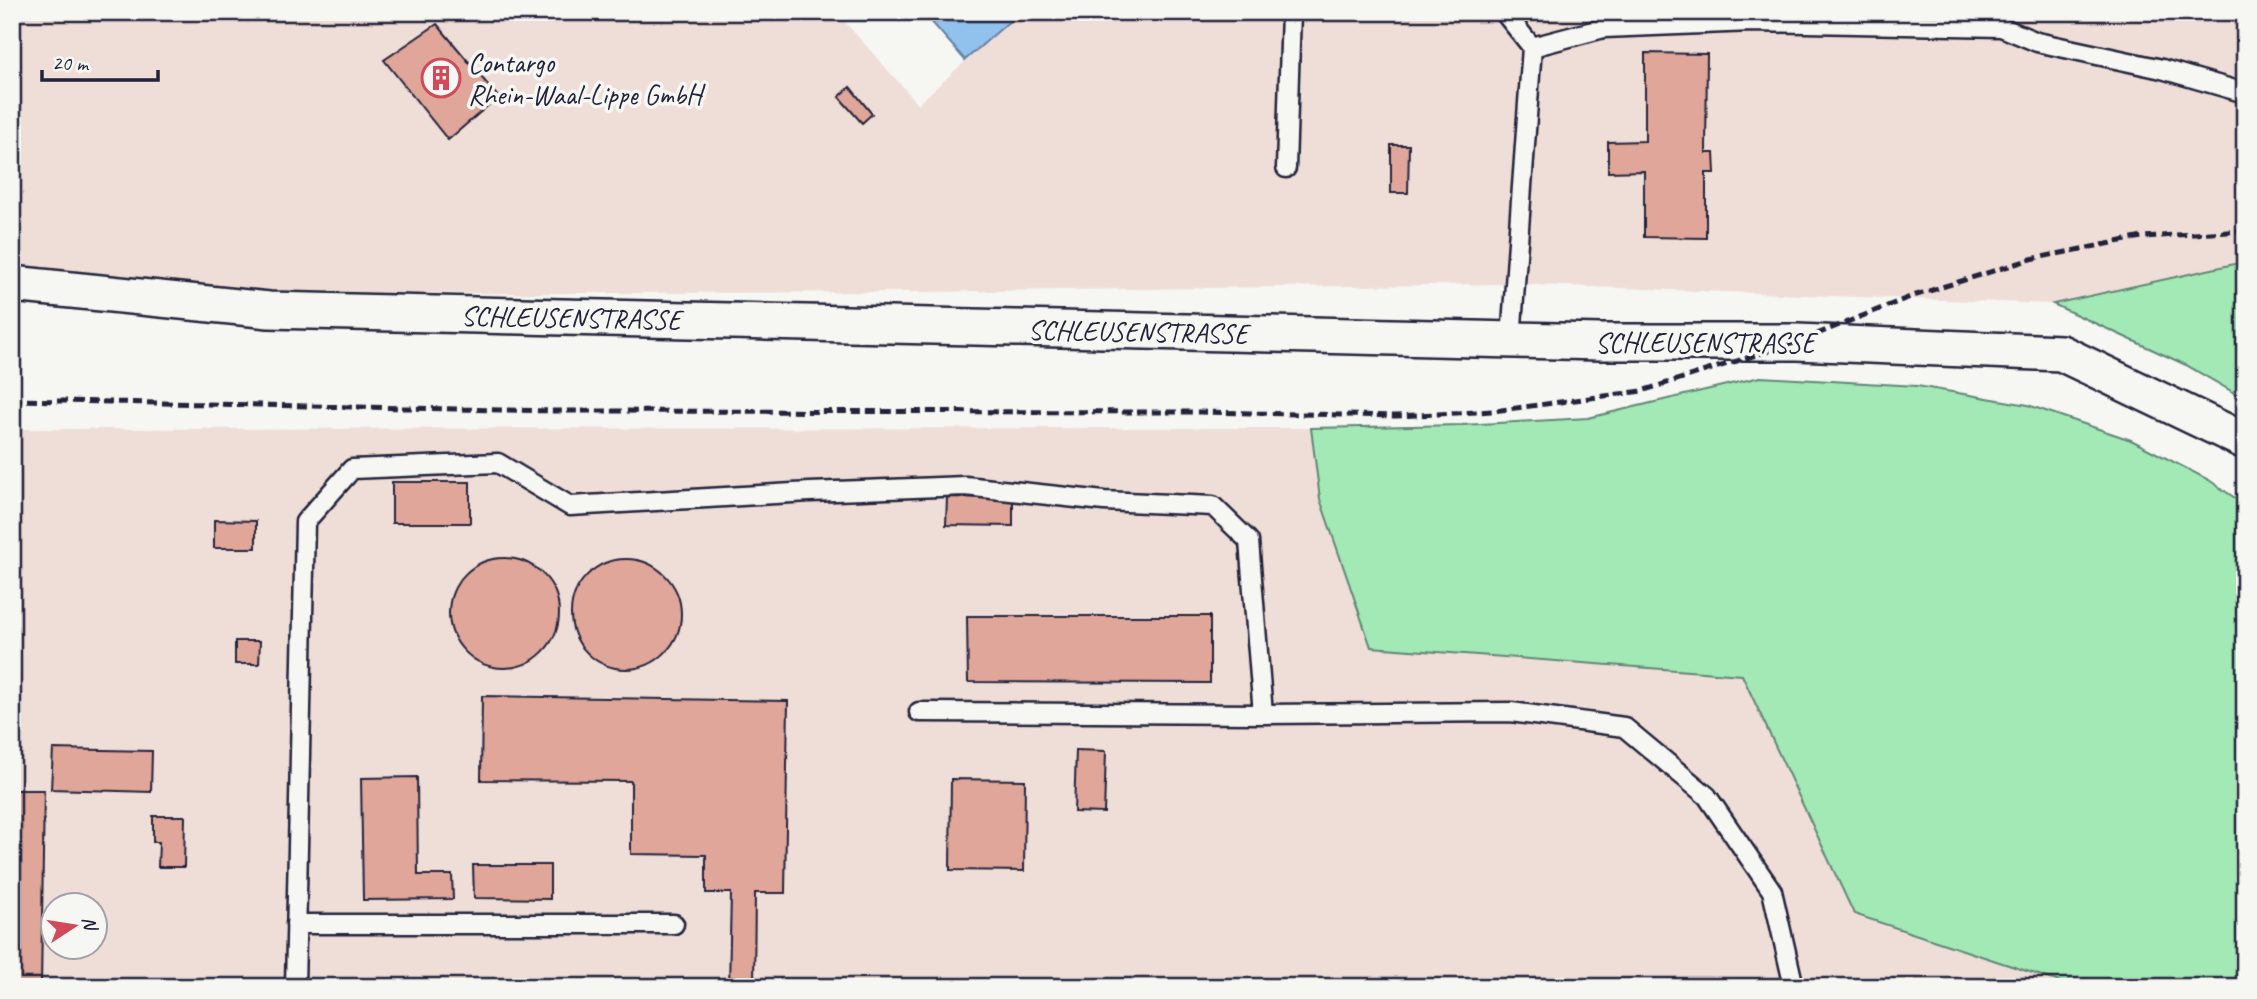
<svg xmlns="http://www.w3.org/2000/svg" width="2257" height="999" font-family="Caveat,sans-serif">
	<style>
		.built { fill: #efded7; fill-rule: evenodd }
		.green { fill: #a2e9b5; stroke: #628678; stroke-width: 2 }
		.water { fill: #91c1ed; stroke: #6581a6; stroke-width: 2 }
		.building { fill: #dfa699; stroke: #22223b; stroke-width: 2 }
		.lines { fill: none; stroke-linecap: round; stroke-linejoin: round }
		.lane-casing { stroke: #22223b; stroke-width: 23 }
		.street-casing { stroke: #22223b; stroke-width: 40 }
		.lane { stroke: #f6f6f2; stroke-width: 18 }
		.street { stroke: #f6f6f2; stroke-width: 35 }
		.rail { stroke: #22223b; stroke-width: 5; stroke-dasharray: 10 5; stroke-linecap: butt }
		.labels { text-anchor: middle; stroke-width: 7; stroke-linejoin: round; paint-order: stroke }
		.poi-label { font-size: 28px; fill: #22223b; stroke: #f6f6f2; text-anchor: start }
		.street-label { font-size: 28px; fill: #22223b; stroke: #f6f6f2 }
	</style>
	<rect width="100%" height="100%" fill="#f6f6f2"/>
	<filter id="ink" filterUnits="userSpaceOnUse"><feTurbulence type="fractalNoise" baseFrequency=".0143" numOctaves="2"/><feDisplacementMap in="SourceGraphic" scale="14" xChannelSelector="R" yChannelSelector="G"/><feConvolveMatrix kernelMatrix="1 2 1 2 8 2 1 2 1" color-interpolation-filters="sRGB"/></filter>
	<g filter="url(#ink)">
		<path class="built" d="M12 12H836L918 104 1020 12H2245V264L2238 263 2053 304 1507 284 925 292 268 294 12 268Z
			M1311 428 1320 499 1371 647 1742 675 1854 914 2075 987H12V429ZM52 904H94V946H52Z"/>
		<path class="green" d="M2239 263 2245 264V399L2186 365 2053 304Z
			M1760 377 1917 386 2028 405 2131 440 2209 480 2245 505V987H2075L1854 914 1742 675 1371 647 1320 499 1311 428 1462 425 1588 418Z"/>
		<path class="water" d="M923 12H1020L965 60Z"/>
		<path class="building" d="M437 24 498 97 448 140 384 60Z
			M1645 53 1707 54 1706 153H1714L1715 173H1706V238L1644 237V171L1608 172V142L1645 141Z
			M850 87 872 114 862 123 839 97Z
			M1391 145H1409L1408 193H1391Z
			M392 482H470V523H392Z
			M947 497 1013 498V526L946 525Z
			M214 520 256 521V548H214Z
			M449 613a55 55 0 1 1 110 0a55 55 0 1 1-110 0Z
			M571 614a55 55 0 1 1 110 0a55 55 0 1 1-110 0Z
			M967 616H1210V683L968 682Z
			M235 641H260L259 664H235Z
			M482 696 788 701 785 893H755L754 987H729L731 893H706V855L631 854V781L481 780Z
			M53 749 152 751 151 792 51 789Z
			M1076 750 1106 751 1104 813 1074 812Z
			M417 777 418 875H452L453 899 363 900 361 778Z
			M951 779 1025 780 1024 871 950 870Z
			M12 790H44L41 987H12Z
			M153 816H185L184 867H158L159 842H153Z
			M473 865H550V899L474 898Z"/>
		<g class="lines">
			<defs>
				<path id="lane" d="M1504 12 1532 47
					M1286 168 1291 12
					M1511 340 1532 47 1604 28 1752 22 2001 27 2037 42 2162 69 2245 93
					M1263 714 1511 712 1624 727 1707 796 1772 891 1794 987
					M296 924H674
					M295 987 305 522 352 469 498 463 570 506 810 492 965 486 1104 501 1213 506 1249 541 1263 714 919 712"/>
				<path id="street" d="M12 284 269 310 1601 342H1797L2061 353 2245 441"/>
			</defs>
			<use href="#lane" class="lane-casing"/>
			<use href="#street" class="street-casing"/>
			<use href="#lane" class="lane"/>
			<use href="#street" class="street"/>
			<path class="rail" d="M12 400 554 411 1200 412 1397 416 1494 411 1642 391 1797 342 1910 297 2031 259 2142 237 2245 231"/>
		</g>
	</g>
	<defs>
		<symbol id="building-ring" viewBox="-11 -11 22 22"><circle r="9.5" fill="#f6f6f2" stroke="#d1495b" stroke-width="1.5"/><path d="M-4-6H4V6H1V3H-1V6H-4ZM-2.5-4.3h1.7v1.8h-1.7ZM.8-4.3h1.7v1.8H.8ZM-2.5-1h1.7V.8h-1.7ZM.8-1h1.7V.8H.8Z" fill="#d1495b"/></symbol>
	</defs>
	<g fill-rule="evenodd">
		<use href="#building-ring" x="419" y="56" width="44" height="44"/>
	</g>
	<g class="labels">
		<g class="poi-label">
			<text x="468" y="72">Contargo<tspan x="468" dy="32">Rhein-Waal-Lippe GmbH</tspan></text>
		</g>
		<g class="street-label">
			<text transform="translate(571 317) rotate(1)" y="10">SCHLEUSENSTRASSE</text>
			<text transform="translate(1138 331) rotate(1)" y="10">SCHLEUSENSTRASSE</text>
			<text x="1705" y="352">SCHLEUSENSTRASSE</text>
		</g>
	</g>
	<rect width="2257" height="999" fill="none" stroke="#f6f6f2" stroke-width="42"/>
	<rect x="21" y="21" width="2215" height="957" fill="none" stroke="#22223b" stroke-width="2.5" filter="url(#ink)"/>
	<g transform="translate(74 926) rotate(78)"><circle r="33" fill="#f6f6f2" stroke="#a1a1a9" stroke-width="2"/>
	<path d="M0-5L12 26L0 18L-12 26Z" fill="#d1495b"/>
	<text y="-10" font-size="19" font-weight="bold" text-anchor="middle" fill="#22223b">N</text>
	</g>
	<path d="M42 70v10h116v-10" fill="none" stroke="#22223b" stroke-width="3.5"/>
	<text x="52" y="70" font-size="21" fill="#22223b" stroke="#f6f6f2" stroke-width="5" paint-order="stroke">20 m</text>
</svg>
